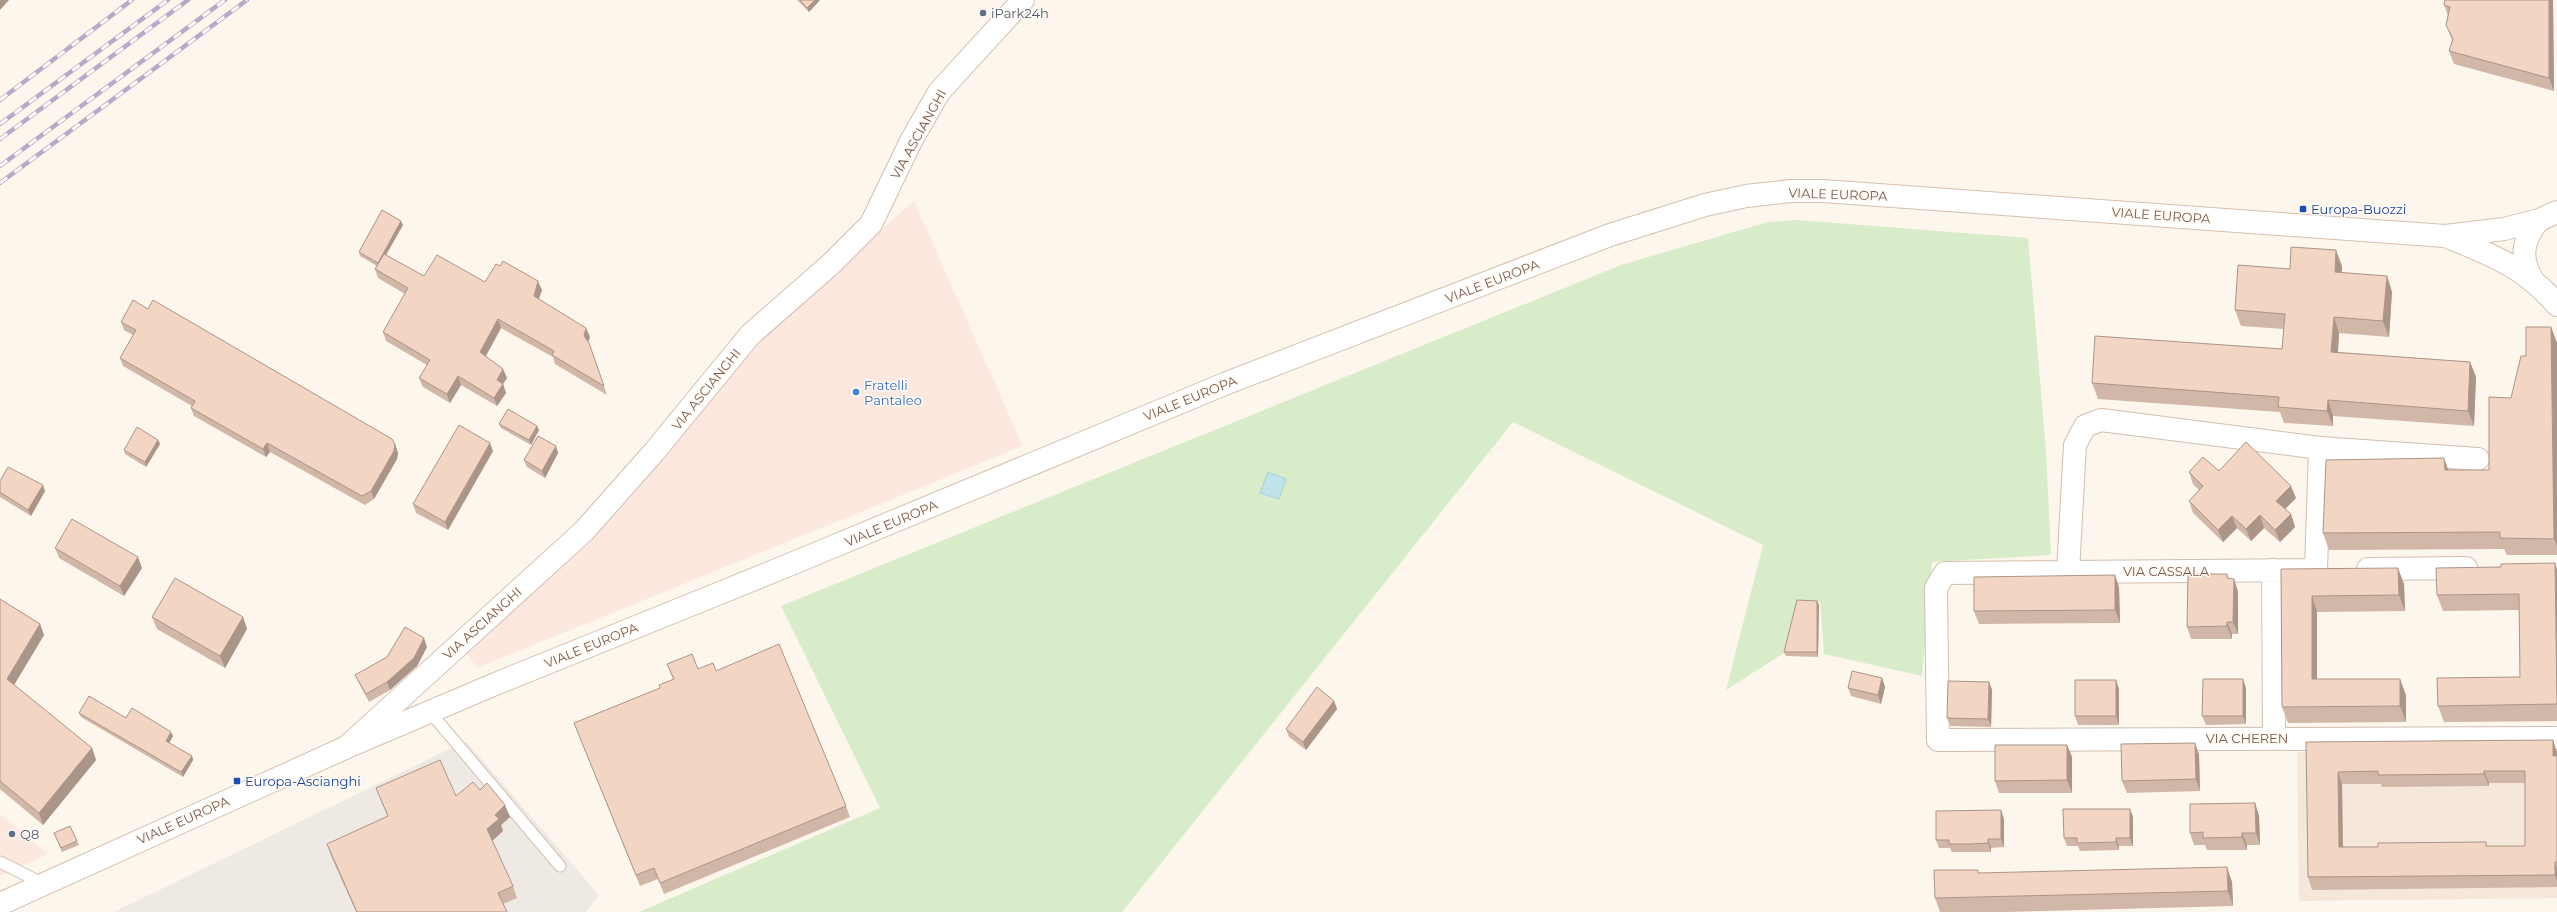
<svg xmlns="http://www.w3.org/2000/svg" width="2557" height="912" font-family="Montserrat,sans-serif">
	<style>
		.residential { fill: #f5e8da }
		.commercial { fill: #fde8e0 }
		.industrial { fill: #efe9e4 }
		.green { fill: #d8ecc9 }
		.water { fill: #bfe3e8; stroke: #a5d3da }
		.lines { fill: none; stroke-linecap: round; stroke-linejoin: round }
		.service-casing { stroke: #d1beb0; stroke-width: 13 }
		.minor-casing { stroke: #d1beb0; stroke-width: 24 }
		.secondary-casing { stroke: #d6c0b0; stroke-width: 24 }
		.service { stroke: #fff; stroke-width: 11 }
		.minor { stroke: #fff; stroke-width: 22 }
		.secondary { stroke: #fff; stroke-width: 22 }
		.rail-casing { stroke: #b9a8c9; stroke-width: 4.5 }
		.rail { stroke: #fffaf3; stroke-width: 3; stroke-dasharray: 9; stroke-linecap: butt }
		.wall { fill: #d1b7a8; fill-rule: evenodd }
		.shaded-wall { fill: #aa9588 }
		.building { fill: #f3d5c3; stroke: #aa9588; fill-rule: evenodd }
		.service-dot { fill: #5c6f8a; stroke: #fffaf3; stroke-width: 1.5 }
		.transit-dot { fill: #1a4fb4; stroke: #fffaf3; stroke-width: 1.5 }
		.shop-dot { fill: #3f7fe0; stroke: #fffaf3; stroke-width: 1.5 }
		.labels { text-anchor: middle; stroke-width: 3; stroke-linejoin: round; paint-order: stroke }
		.service-label { font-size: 13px; fill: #4e5e75; stroke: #fffaf3; text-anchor: start }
		.street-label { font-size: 13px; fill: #7a5c4d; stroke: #fffaf3 }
		.transit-label { font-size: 13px; fill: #164399; stroke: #fffaf3; text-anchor: start }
		.shop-label { font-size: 13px; fill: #366cbe; stroke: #fffaf3; text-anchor: start }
	</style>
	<rect width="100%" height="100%" fill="#fdf6ec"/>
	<path class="residential" d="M2557 749V898L2299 901 2297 752Z"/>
	<path class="commercial" d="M914 201 1023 446 477 668 466 652 756 339Z
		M0 814 48 854 0 876Z"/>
	<path class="industrial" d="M466 741 599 895 586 912H114Z"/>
	<path class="green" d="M1797 220 2028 238 2046 451 2051 555 1932 562 1922 676 1824 654 1820 602 1799 601 1784 653 1726 690 1763 545 1513 422 1122 912H639L880 808 781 606 1621 265 1768 222Z"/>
	<path class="water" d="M1268 472 1286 479 1279 499 1260 493Z"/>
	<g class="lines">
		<defs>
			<path id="service" d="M430 712 560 866
				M0 862 42 883"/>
			<path id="minor" d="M2368 569 2466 568
				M2273 570 2274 737
				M2312 570 1945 573 1936 588 1938 740 2557 738
				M2316 570 2320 448
				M2068 572 2075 445 2085 426 2101 420 2320 448 2478 459
				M349 745 584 531 654 452 750 335 831 264 871 224 911 141 939 92 1023 0"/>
			<path id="secondary" d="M2448 237C2492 255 2526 268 2557 305
				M2534 282C2519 259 2522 240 2539 220
				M0 904 347 747 493 685 784 567 1227 383 1610 235 1705 205 1746 196 1791 191H1823L2445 236 2504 229 2539 220 2557 212"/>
		</defs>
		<use href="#service" class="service-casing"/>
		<use href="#minor" class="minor-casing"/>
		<use href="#secondary" class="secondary-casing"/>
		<use href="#service" class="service"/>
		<use href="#minor" class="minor"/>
		<use href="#secondary" class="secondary"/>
		<defs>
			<path id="rail" d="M0 100 132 0
				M0 124 168 0
				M0 139 188 0
				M0 166 225 0
				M0 183 247 0"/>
		</defs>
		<use href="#rail" class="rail-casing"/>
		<use href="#rail" class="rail"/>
	</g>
	<path class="wall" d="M797 0H820L809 12Z
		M2445 0H2553L2554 91 2454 64 2449 51 2452 40 2446 25 2448 16 2444 5Z
		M403 225 386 255 424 276 485 282 542 290 539 299 590 337 588 341 592 352 607 395 555 364 553 357 501 328 486 356 503 369 507 378 503 384 506 393 497 406 461 385 450 403 423 387 419 378 427 365 386 341 383 332 405 294 378 278 375 269 377 266 360 256 359 252Z
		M2342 266V273L2387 276 2392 292 2389 337 2339 333 2338 352 2470 362 2476 377 2474 426 2333 416V426L2284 423 2280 412 2098 399 2092 383 2282 349 2284 329 2241 326 2235 310 2290 269Z
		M148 309 395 444 398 453 397 459 374 499 365 505 270 452 266 457 194 416 191 408 192 406 123 366 120 358 133 335 124 330 121 322Z
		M2551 327 2557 343V555H2507L2504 549 2329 550 2323 533 2449 470H2489L2511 398Z
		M499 424 539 430 531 445 501 428Z
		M158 440 160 444 146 467 125 454 124 450Z
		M556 446 558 453 545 478 527 467 524 460Z
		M493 451 448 530 416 513 413 504Z
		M2219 471 2296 498 2285 509 2291 514 2295 527 2280 542 2264 528 2251 541 2237 528 2223 542 2193 513 2189 501 2199 490 2193 484 2189 472Z
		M0 481 45 491 31 516 0 497Z
		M55 548 142 568 124 596 59 558Z
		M2281 569 2404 584 2405 611 2317 612V679L2406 695V722L2288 723 2282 707Z
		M2557 569V721L2444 722 2438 706 2520 677 2519 610 2443 611 2437 595Z
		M2227 574 2229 579 2238 591V634H2232V639H2191L2187 627Z
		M2119 587 2120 623 1979 624 1974 611Z
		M0 599 40 624 44 635 14 685 92 748 96 760 43 825 0 789Z
		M1817 601 1819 605 1818 657 1786 656 1784 652Z
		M152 617H243L247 629 225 668 157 629Z
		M427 647 417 666 390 690 369 702 359 683 355 675Z
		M667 664 698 669 716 671 846 806 850 817 664 894 658 879 640 886 574 723 660 688 673 679Z
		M1882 678 1885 687 1881 704 1851 696 1848 688Z
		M2116 680 2119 689V725H2078L2075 716Z
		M1989 682 1992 690 1991 727 1950 726 1947 718Z
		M2246 688V724L2206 725 2202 716Z
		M1334 701 1337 709 1306 750 1289 737 1286 729Z
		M79 713 126 718 173 736 169 743 192 756 193 760 183 777 81 717Z
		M2306 742 2557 752V887L2312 890 2308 877ZM2489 783H2525V846H2487L2486 842 2378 847H2343L2342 784H2381L2382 787 2489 786Z
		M2195 743 2199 755 2200 791 2127 793 2122 781Z
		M2067 745 2072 757V793H1999L1995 781Z
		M376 788 456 796 480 790 510 817 501 825 503 831 492 841 513 886 517 898 503 904 507 912H356L331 856 327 844 388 817Z
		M2255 803 2259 816 2260 845H2247V850H2207L2205 845H2194L2190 833Z
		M2133 817V846H2119V850L2080 851 2078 846H2067L2064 838Z
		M2004 819V847L1991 848V852H1952L1950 848H1939L1936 840Z
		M54 833 77 841 79 845 62 852Z
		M1979 873 2232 882 2233 906 2006 912H1940L1935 898Z"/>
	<path class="shaded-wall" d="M0 0H9L0 10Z
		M815 0H820L809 12 807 8Z
		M2549 0H2553L2554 91 2549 78Z
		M401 221 403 225 379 267 378 263Z
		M2336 250 2342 266 2341 288 2335 272Z
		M2387 276 2392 292 2389 337 2383 321Z
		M538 281 542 290 537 304 534 296Z
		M2334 317 2339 333 2337 368 2331 352Z
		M498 319 501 328 483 361 480 352Z
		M2551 327 2557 343V546L2554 539Z
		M586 328 590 337 587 345 584 336Z
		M2470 362 2476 377 2474 426 2468 411Z
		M503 369 507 378 503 384 506 393 497 406 494 398 497 380Z
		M458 376 461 385 450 403 447 394Z
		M2328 400 2333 416V426L2327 411Z
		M537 426 539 430 531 445 529 440Z
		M158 440 160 444 146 467 145 462Z
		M267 443 270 452 266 457 263 449Z
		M490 443 493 451 448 530 445 522Z
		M395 444 398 453 397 459 374 499 371 491Z
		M556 446 558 453 545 478 542 471Z
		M2444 458 2450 475 2445 470Z
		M43 485 45 491 31 516 28 510Z
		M2291 486 2296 498 2281 513 2276 501Z
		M2291 514 2295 527 2280 542 2275 530Z
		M2260 515 2264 528 2251 541 2246 529Z
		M2232 516 2237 528 2223 542 2218 530Z
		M138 557 142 568 124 596 120 586Z
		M2555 563 2557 569V696Z
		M2398 568 2404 584 2405 611 2399 595Z
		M2115 575 2119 587 2120 623 2115 610Z
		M2234 579 2238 591V634L2233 622Z
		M2312 596 2317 612V695L2312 679Z
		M1817 601 1819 605 1818 657 1817 652Z
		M243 617 247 629 225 668 220 656Z
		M2227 622 2232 634V639L2227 626Z
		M40 624 44 635 11 690 7 679Z
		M424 638 427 647 417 666 390 690 387 682Z
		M1882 678 1885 687 1881 704 1878 695Z
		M2243 679 2246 688V724L2243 716Z
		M2400 679 2406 695V722L2400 706Z
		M2116 680 2119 689V725L2116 716Z
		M1989 682 1992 690 1991 727 1988 719Z
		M1334 701 1337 709 1306 750 1303 742Z
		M171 732 173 736 168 745 166 741Z
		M2553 740 2557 752V766L2553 756Z
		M2195 743 2199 755 2200 791 2196 779Z
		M2067 745 2072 757V793L2067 780Z
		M92 748 96 760 43 825 39 813Z
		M192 756 193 760 183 777 181 772Z
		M2484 771 2489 783V786L2484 774Z
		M2338 772 2342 784 2343 859 2339 847Z
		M2255 803 2259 816 2260 845 2256 833Z
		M505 805 510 817 501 825 503 831 492 841 487 829 495 815Z
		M2130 809 2133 817V846L2130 838Z
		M2001 810 2004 819V847L2001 839Z
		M2242 833 2247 845V850L2242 837Z
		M2116 838 2119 846V850L2116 842Z
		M1988 839 1991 848V852L1988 843Z
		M2555 862 2557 868V881L2555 875Z
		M2227 867 2232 882 2233 906 2228 891Z"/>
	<path class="building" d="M800 0H815L807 8Z
		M2445 0H2549V78L2449 51 2453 39 2446 25 2450 7 2444 5Z
		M382 210 401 221 378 263 359 252Z
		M2291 247 2336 250 2335 272 2387 276 2383 321 2334 317 2331 352 2470 362 2468 411 2328 400 2327 411 2278 407 2279 397 2092 383 2095 336 2282 349 2285 314 2235 310 2238 265 2290 269Z
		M384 254 424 276 437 255 485 282 496 264 500 266 503 261 538 281 534 296 586 328 584 336 589 343 604 386 552 355 554 351 498 319 480 352 503 369 497 380 503 384 494 398 458 376 447 394 419 378 430 360 383 332 408 288 375 269Z
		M133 300 148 309 153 300 392 439 395 444 394 451 371 491 362 496 267 443 263 449 191 408 195 401 120 358 136 330 121 322Z
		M2526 327H2551L2554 539 2500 538V532L2323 533 2326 460 2444 458 2445 470H2489V397L2511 398 2521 356H2526Z
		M508 409 537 426 529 440 499 424Z
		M459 425 490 443 445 522 413 504Z
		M137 427 158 440 145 462 124 450Z
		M538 436 556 446 542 471 524 460Z
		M2246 442 2291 486 2276 501 2291 514 2275 530 2260 515 2246 529 2232 516 2218 530 2189 501 2203 486 2189 472 2203 457 2219 471Z
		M8 467 43 485 28 510 0 492V481Z
		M72 519 138 557 120 586 55 548Z
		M2555 563 2557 704 2438 706 2437 678 2520 677 2519 594 2437 595 2436 568 2501 567V564Z
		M2398 568 2399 595 2312 596V679H2400V706L2282 707 2281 569Z
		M2188 574H2227V578L2234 579 2233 622H2227V626L2187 627Z
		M2115 575V610L1974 611V577Z
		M175 578 243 617 220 656 152 617Z
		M0 599 40 624 7 679 92 748 39 813 0 781Z
		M1797 600 1817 601V652H1784Z
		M405 627 424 638 414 658 387 682 366 694 355 675 387 657Z
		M779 644 846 806 660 883 654 868 636 875 574 723 660 688 659 685 674 679 667 664 692 654 698 669 713 663 716 671Z
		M1852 671 1882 678 1878 695 1848 688Z
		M2203 679H2243V716H2202Z
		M2075 680H2116V716H2075Z
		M1948 681 1989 682 1988 719 1947 718Z
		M1317 687 1334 701 1303 742 1286 729Z
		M89 696 126 718 132 708 171 732 166 741 192 756 181 772 79 713Z
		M2553 740V756H2557V862H2555V875L2308 877 2306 742ZM2378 771V775L2484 774V771H2525V846H2486V842L2378 843V847H2339L2338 772Z
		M2195 743 2196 779 2122 781 2121 744Z
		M1995 745H2067V780L1995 781Z
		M440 760 456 796 473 782 480 790 487 783 505 805 495 815 499 819 487 829 513 886 498 893 507 912H357L327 844 388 816 376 788Z
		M2255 803 2256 833H2242V837L2203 838V832L2190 833V804Z
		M2063 809H2130V838H2116V842L2077 843V838H2064Z
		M2001 810V839H1988V843L1970 844H1949V840H1936V811Z
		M70 826 77 841 61 848 54 833Z
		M2227 867 2228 891 1935 898 1934 870H1978V873Z"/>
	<g class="service-dot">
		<circle cx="983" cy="13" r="4"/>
		<circle cx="12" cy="834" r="4"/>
	</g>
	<g class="transit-dot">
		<rect x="2299" y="205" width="8" height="8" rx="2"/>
		<rect x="233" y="777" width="8" height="8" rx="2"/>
	</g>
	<circle class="shop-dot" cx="856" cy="392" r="4"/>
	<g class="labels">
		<g class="service-label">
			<text x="991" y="18">iPark24h</text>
			<text x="20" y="839">Q8</text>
		</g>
		<g class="street-label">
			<text transform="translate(918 134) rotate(-61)" y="5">VIA ASCIANGHI</text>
			<text transform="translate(1838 194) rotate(2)" y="5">VIALE EUROPA</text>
			<text transform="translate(2161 215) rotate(4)" y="5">VIALE EUROPA</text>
			<text transform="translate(1492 281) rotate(-21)" y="5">VIALE EUROPA</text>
			<text transform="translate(706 389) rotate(-51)" y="5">VIA ASCIANGHI</text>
			<text transform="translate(1190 398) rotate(-22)" y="5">VIALE EUROPA</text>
			<text transform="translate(891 523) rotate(-23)" y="5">VIALE EUROPA</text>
			<text x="2166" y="576">VIA CASSALA</text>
			<text transform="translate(482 623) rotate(-42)" y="5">VIA ASCIANGHI</text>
			<text transform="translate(591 645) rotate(-22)" y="5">VIALE EUROPA</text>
			<text x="2247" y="743">VIA CHEREN</text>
			<text transform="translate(183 820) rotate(-24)" y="5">VIALE EUROPA</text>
		</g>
		<g class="transit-label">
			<text x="2311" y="214">Europa-Buozzi</text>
			<text x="245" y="786">Europa-Ascianghi</text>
		</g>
		<g class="shop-label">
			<text x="864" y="390">Fratelli<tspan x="864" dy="15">Pantaleo</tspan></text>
		</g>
	</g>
</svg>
